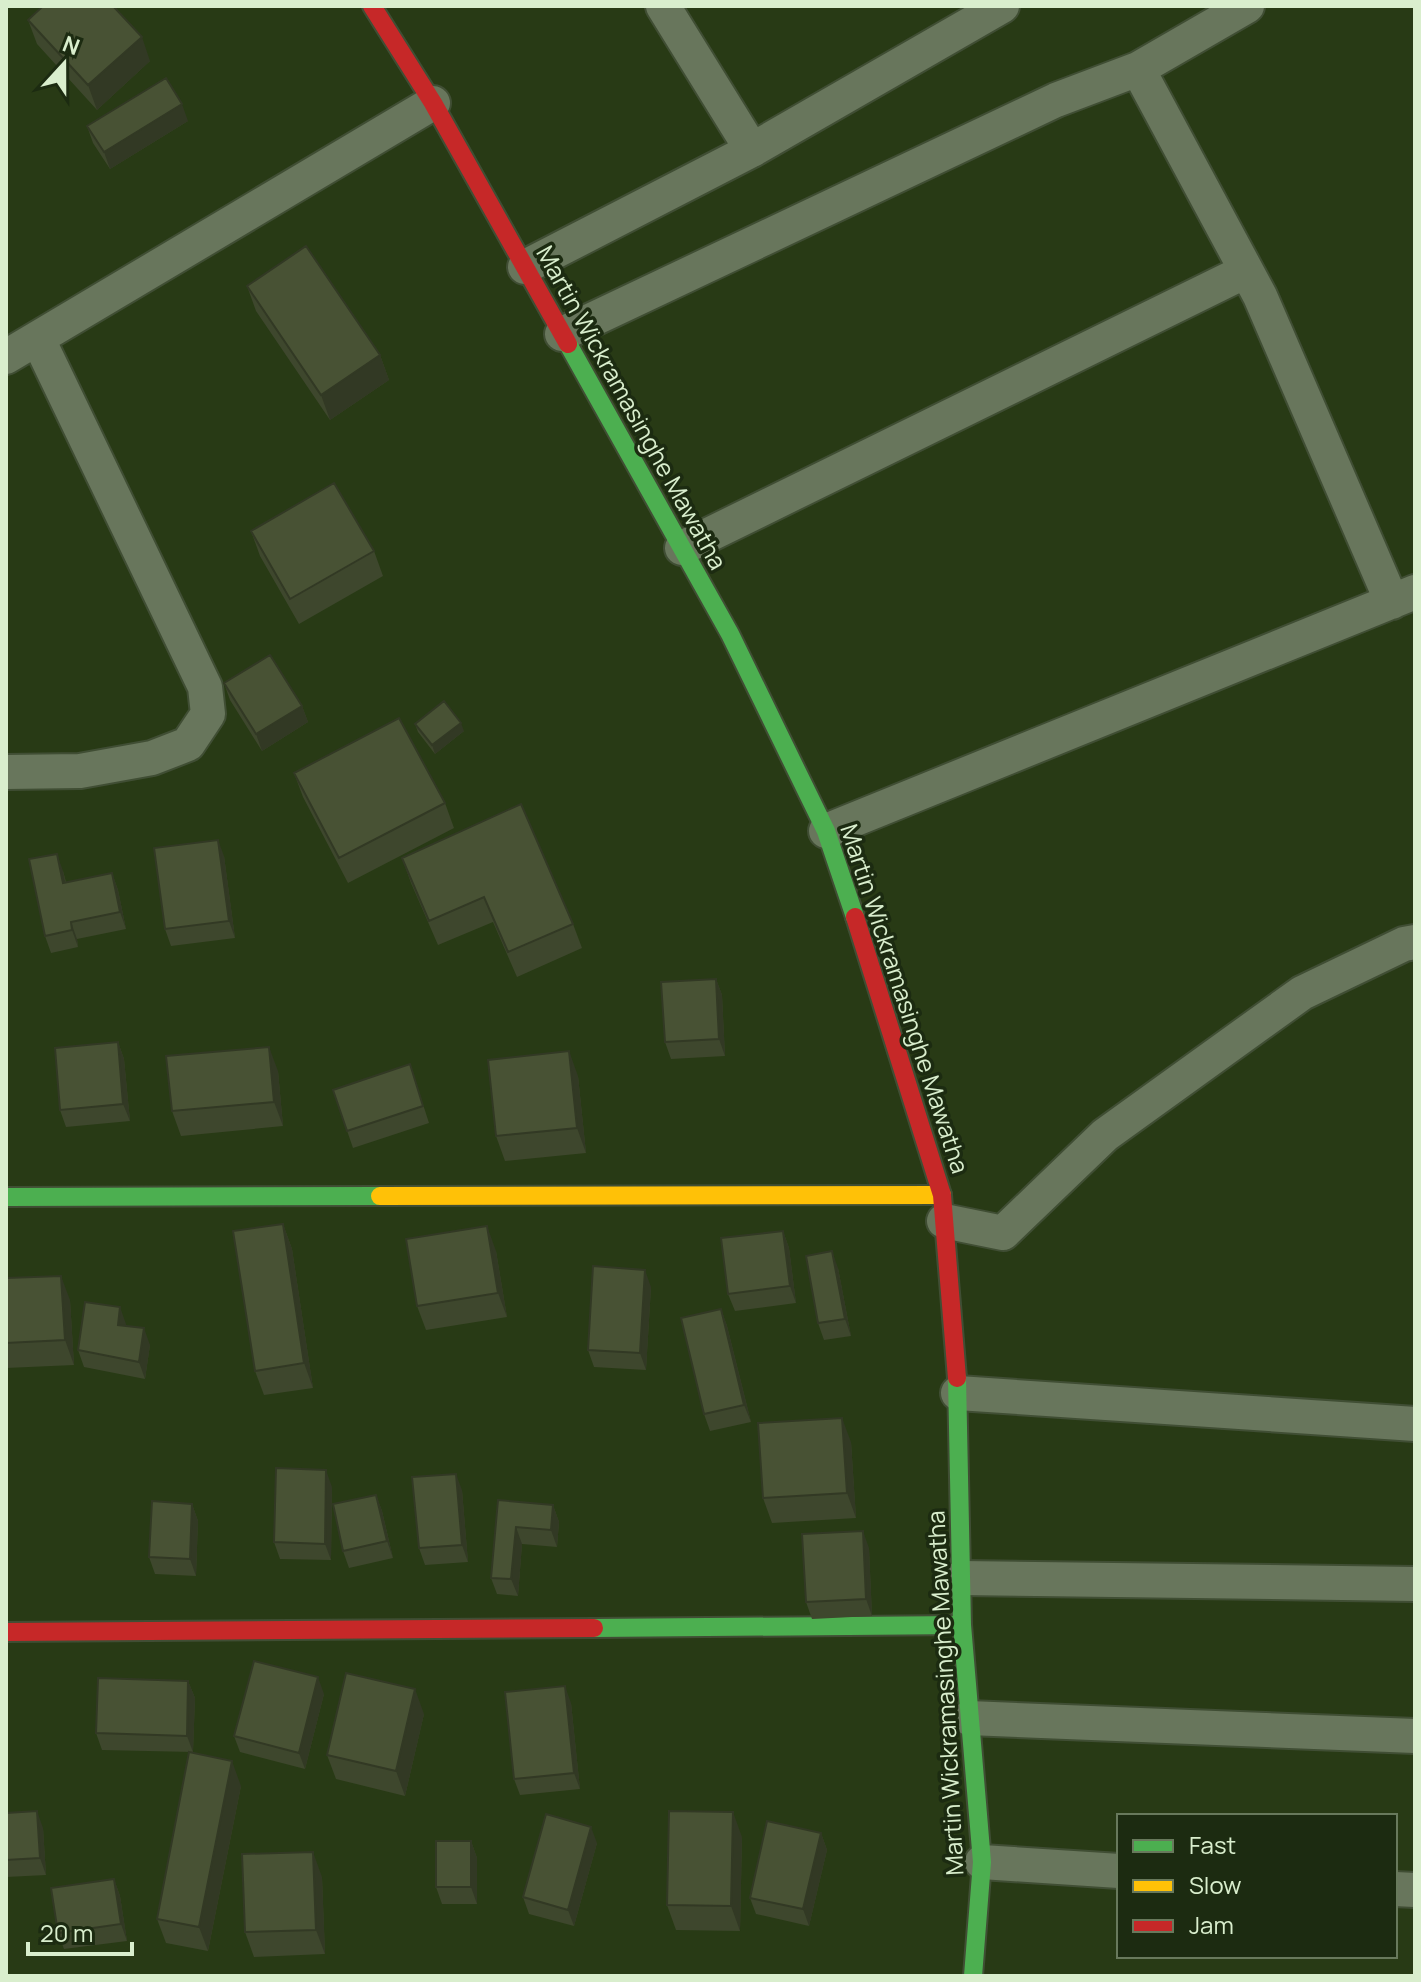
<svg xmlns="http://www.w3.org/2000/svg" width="1421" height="1982" font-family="Manrope,sans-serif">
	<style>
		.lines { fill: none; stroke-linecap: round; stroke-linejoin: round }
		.street-casing { stroke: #404e34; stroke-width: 38 }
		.fast-casing { stroke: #404e34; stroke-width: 22 }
		.slow-casing { stroke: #404e34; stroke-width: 22 }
		.jam-casing { stroke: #404e34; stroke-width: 22 }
		.street { stroke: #68765c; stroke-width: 34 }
		.fast { stroke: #4caf50; stroke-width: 18 }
		.slow { stroke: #ffc107; stroke-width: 18 }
		.jam { stroke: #c62828; stroke-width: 18 }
		.wall { fill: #3e472d }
		.shaded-wall { fill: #323924 }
		.building { fill: #485234; stroke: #323924; stroke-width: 2 }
		.labels { text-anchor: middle; stroke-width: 7; stroke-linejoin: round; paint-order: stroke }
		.street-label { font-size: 24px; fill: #d9eecd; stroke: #1c2b11 }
	</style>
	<rect width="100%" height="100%" fill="#283a15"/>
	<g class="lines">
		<defs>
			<path id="street" d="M663 6 752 150
				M1138 69 1260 296 1392 602
				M525 267 752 150 1002 6
				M562 334 1056 100 1138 69 1247 6
				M6 357 433 103
				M682 548 1246 271
				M6 772 80 771 152 758 188 744 208 714 205 687 38 339
				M826 831 1415 592
				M944 1221 1003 1233 1105 1135 1302 993 1404 944 1415 942
				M958 1393 1415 1424
				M961 1578 1415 1584
				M969 1718 1415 1736
				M982 1862 1119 1871
				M1395 1889 1415 1890"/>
			<path id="fast" d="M568 344 730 634 826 831 855 917
				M6 1197 380 1196
				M957 1378 962 1625 982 1862 973 1976
				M594 1628 962 1625"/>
			<path id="slow" d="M380 1196 942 1195"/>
			<path id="jam" d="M372 6 433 103 568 344
				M855 917 942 1195 957 1378
				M6 1632 594 1628"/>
		</defs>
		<use href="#street" class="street-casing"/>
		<use href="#fast" class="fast-casing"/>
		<use href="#slow" class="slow-casing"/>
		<use href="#jam" class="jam-casing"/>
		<use href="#street" class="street"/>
		<use href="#fast" class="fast"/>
		<use href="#slow" class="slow"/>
		<use href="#jam" class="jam"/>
	</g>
	<path class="wall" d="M28 20 150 61 97 110 37 44Z
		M188 121 110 169 93 143 87 126Z
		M247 286 380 355 389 380 330 420 256 311Z
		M251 531 374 551 383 576 299 624 260 556Z
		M224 683 302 706 308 722 262 751 230 700Z
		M415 724 464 731 435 754 418 732Z
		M294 773 445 803 454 828 348 883 303 797Z
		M224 856 235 938 171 946 165 929Z
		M402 858 573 924 582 948 517 977 493 922 438 945 411 883Z
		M63 871 66 882 112 873 118 890 126 929 77 939 78 947 51 953 45 936Z
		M716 979 722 995 725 1056 671 1059 665 1042Z
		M118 1042 124 1059 130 1121 66 1127 60 1110Z
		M410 1064 429 1123 353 1148 333 1090Z
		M278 1071 283 1126 181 1136 172 1111Z
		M578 1076 586 1153 505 1161 496 1136Z
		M283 1224 292 1249 313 1388 264 1395 255 1371Z
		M783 1231 789 1248 796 1303 735 1311 728 1294Z
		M496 1251 507 1317 426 1330 417 1306Z
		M838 1268 851 1336 824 1340 818 1323Z
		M6 1278 70 1300 74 1365 6 1368Z
		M651 1287 646 1370 594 1367 588 1350Z
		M721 1309 727 1326 751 1422 710 1431 704 1414Z
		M126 1324V1326L150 1345 145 1379 84 1367 78 1350Z
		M851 1442 856 1518 772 1523 763 1498Z
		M332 1487 331 1560 280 1559 274 1542Z
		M462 1490 468 1562 425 1565 419 1548Z
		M376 1495 382 1511 393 1558 349 1568 343 1551Z
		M498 1500 553 1505 559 1522 557 1547 522 1544 518 1596 497 1594 491 1578Z
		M192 1504 198 1521 196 1576 155 1574 149 1557Z
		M869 1548 872 1616 812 1619 806 1602Z
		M188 1681 195 1698 193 1752 102 1750 96 1733Z
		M324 1694 305 1769 240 1752 234 1736Z
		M571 1703 580 1789 520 1795 514 1779Z
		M424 1714 405 1796 336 1779 327 1755Z
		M241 1786 208 1951 166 1943 157 1919Z
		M6 1813 43 1828 46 1875 6 1877Z
		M821 1833 827 1850 809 1926 756 1914 750 1898Z
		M742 1837 740 1931 676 1930 667 1905Z
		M471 1841 477 1858V1904H442L436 1887Z
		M597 1843 574 1926 529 1914 523 1897Z
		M322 1877 325 1954 254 1957 245 1932Z
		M114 1879 120 1896 127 1941 64 1949 58 1933Z"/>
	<path class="shaded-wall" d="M142 37 150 61 97 110 88 85Z
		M182 104 188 121 110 169 104 152Z
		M380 355 389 380 330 420 321 395Z
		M302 706 308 722 262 751 256 734Z
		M461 723 464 731 435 754 432 745Z
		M218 840 224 856 235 938 229 921Z
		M57 854 63 871 69 900 63 883Z
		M112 873 118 890 126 929 120 912Z
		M71 922 77 939 78 947 72 930Z
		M716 979 722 995 725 1056 719 1039Z
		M118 1042 124 1059 130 1121 123 1104Z
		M269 1047 278 1071 283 1126 274 1102Z
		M569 1051 578 1076 586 1153 577 1128Z
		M283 1224 292 1249 313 1388 304 1363Z
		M487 1226 496 1251 507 1317 498 1293Z
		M783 1231 789 1248 796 1303 790 1286Z
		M832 1251 838 1268 851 1336 845 1319Z
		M645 1270 651 1287 646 1370 640 1353Z
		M61 1276 70 1300 74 1365 65 1340Z
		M120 1307 126 1324 124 1342 118 1325Z
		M721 1309 727 1326 751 1422 744 1405Z
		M144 1328 150 1345 145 1379 139 1362Z
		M842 1418 851 1442 856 1518 847 1493Z
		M326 1470 332 1487 331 1560 325 1544Z
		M456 1474 462 1490 468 1562 462 1545Z
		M376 1495 382 1511 393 1558 387 1541Z
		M192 1504 198 1521 196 1576 190 1559Z
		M553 1505 559 1522 557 1547 551 1530Z
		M516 1527 522 1544 518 1596 511 1579Z
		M863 1531 869 1548 872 1616 866 1599Z
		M318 1677 324 1694 305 1769 299 1753Z
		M188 1681 195 1698 193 1752 187 1736Z
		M565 1686 571 1703 580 1789 574 1773Z
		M415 1689 424 1714 405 1796 396 1771Z
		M232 1761 241 1786 208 1951 199 1927Z
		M37 1811 43 1828 46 1875 40 1858Z
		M733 1812 742 1837 740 1931 731 1906Z
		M591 1827 597 1843 574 1926 568 1910Z
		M821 1833 827 1850 809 1926 803 1909Z
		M471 1841 477 1858V1904L471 1887Z
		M313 1852 322 1877 325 1954 316 1930Z
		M114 1879 120 1896 127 1941 121 1924Z"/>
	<path class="building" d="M43 6H113L142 37 88 85 28 20Z
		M166 78 182 104 104 152 87 126Z
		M306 246 380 355 321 395 247 286Z
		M334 483 374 551 290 599 251 531Z
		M270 655 302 706 256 734 224 683Z
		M444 701 461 723 432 745 415 724Z
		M399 718 445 803 339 858 294 773Z
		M521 804 573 924 508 952 484 897 429 921 402 858Z
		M218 840 229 921 165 929 154 848Z
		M57 854 63 883 112 873 120 912 71 922 72 930 45 936 29 859Z
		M716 979 719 1039 665 1042 661 982Z
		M118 1042 123 1104 60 1110 55 1048Z
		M269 1047 274 1102 172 1111 166 1056Z
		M569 1051 577 1128 496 1136 488 1060Z
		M410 1064 423 1106 347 1131 333 1090Z
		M283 1224 304 1363 255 1371 233 1231Z
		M487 1226 498 1293 417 1306 406 1239Z
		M783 1231 790 1286 728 1294 721 1238Z
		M832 1251 845 1319 818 1323 806 1256Z
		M593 1266 645 1270 640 1353 588 1350Z
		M61 1276 65 1340 6 1343V1278Z
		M85 1302 120 1307 118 1325 144 1328 139 1362 78 1350Z
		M721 1309 744 1405 704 1414 681 1318Z
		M842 1418 847 1493 763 1498 758 1423Z
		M276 1468 326 1470 325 1544 274 1542Z
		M456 1474 462 1545 419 1548 412 1477Z
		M376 1495 387 1541 343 1551 333 1504Z
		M498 1500 553 1505 551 1530 516 1527 511 1579 491 1578Z
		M152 1501 192 1504 190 1559 149 1557Z
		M863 1531 866 1599 806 1602 802 1534Z
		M254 1661 318 1677 299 1753 234 1736Z
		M346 1673 415 1689 396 1771 327 1755Z
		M98 1678 188 1681 187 1736 96 1733Z
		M565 1686 574 1773 514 1779 505 1692Z
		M189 1752 232 1761 199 1927 157 1919Z
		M37 1811 40 1858 6 1860V1813Z
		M669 1811 733 1812 731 1906 667 1905Z
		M546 1814 591 1827 568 1910 523 1897Z
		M767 1821 821 1833 803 1909 750 1898Z
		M436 1841H471V1887H436Z
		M313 1852 316 1930 245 1932 242 1854Z
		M114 1879 121 1924 58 1933 51 1888Z"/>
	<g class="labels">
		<g class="street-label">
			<text transform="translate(631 408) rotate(61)" y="8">Martin Wickramasinghe Mawatha</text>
			<text transform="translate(904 999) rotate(72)" y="8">Martin Wickramasinghe Mawatha</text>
			<text transform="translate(946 1693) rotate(-93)" y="8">Martin Wickramasinghe Mawatha</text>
		</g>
	</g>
	<rect width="1421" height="1982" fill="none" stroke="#d9eecd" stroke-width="16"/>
	<rect x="1117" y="1814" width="280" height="144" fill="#1c2b11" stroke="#68795c" stroke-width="2"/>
	<rect x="1133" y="1840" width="40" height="12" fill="#4caf50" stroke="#68795c" stroke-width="2"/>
	<text x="1189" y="1854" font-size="24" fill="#d9eecd">Fast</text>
	<rect x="1133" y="1880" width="40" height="12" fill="#ffc107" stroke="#68795c" stroke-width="2"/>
	<text x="1189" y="1894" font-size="24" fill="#d9eecd">Slow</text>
	<rect x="1133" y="1920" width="40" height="12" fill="#c62828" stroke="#68795c" stroke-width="2"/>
	<text x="1189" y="1934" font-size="24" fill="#d9eecd">Jam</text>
	<g transform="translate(64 64) rotate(21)" stroke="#1c2b11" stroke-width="6" paint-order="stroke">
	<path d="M0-6L14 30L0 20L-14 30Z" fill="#d9eecd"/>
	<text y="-12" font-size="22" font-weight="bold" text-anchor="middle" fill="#d9eecd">N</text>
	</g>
	<path d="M28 1942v12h104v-12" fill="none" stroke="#d9eecd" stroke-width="4"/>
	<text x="40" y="1942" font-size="24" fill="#d9eecd" stroke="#1c2b11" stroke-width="6" paint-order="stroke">20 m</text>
</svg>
